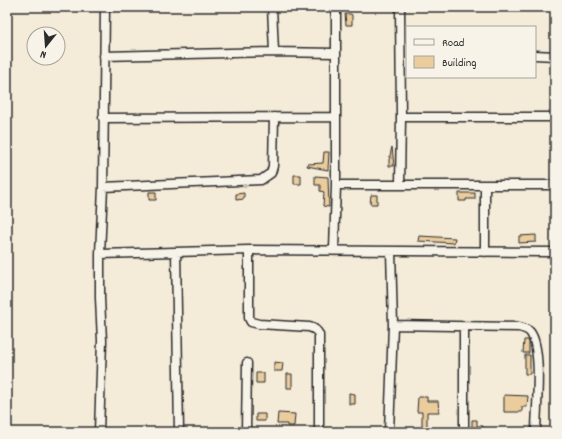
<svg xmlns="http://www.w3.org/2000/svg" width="562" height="439" font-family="Dekko,sans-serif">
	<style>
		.building { fill: #eacc9d; stroke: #2b2b2b }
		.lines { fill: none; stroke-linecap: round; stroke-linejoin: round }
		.minor-casing { stroke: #2b2b2b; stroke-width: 11 }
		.minor { stroke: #f7f3e8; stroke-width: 8 }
	</style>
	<rect width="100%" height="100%" fill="#f4ebd9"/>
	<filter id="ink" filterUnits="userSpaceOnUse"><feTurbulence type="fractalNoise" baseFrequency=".025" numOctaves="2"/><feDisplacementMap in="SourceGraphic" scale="8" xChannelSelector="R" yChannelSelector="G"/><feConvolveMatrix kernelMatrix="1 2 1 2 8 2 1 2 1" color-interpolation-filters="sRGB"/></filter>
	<g filter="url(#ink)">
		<path class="building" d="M345 14H351L352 15V25H346Z
			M392 147 394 166H389V160Z
			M324 152H329L328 170 307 166 308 164 323 163Z
			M294 175H301V184H294Z
			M315 176 328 177 329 207 323 206 324 192 320 191V185H315Z
			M149 192H156V200H149Z
			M244 193V199L236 200V194Z
			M459 193H475V199H466V201H459Z
			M371 195H377V204H370Z
			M536 235V242L519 243V236Z
			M419 236 455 238 454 243 418 241Z
			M524 340H528L529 342V353H523Z
			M525 355H530V374H525Z
			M274 362 283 363 282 371H274Z
			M256 373H264V383H256Z
			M287 374H292V388H287Z
			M349 393 355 394V404H349Z
			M504 395 528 396 527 407H522V412H504Z
			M418 397H427V401H438L439 412H427V432H422V412H417Z
			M278 413 295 414 294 426H287V424H277Z
			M256 414H265V421H256Z
			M472 420H477V426H483V432H472Z"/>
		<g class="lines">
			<defs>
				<path id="minor" d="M272 7 274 52
					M400 7 401 117 400 185
					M535 55 555 56
					M104 56 274 52 335 53
					M401 117H555
					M103 118 336 117
					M336 185H555
					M103 187 261 180 271 173 273 166 274 117
					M249 250V318L251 322 259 324 309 327C314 328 317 330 319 335V432
					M334 250 336 185V7
					M391 251 393 325
					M176 252 179 432
					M485 252V185
					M100 254 249 250 555 252
					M464 327V432
					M99 432 102 341 100 298V254L103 187 105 7
					M246 432 247 363
					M389 432 393 325 519 327C523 328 527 329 530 332 543 348 536 411 536 432"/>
			</defs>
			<use href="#minor" class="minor-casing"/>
			<use href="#minor" class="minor"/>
		</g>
	</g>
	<rect width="562" height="439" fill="none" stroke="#f7f3e8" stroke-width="24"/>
	<rect x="12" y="12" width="538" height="415" fill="none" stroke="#2b2b2b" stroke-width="1.5" filter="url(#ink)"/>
	<rect x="406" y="26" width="130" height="52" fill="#f7f3e8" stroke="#a5a39c"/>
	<rect x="414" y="39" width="20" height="6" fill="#f7f3e8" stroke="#a5a39c"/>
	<text x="442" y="46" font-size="12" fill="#2b2b2b">Road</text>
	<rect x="414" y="56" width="20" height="12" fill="#eacc9d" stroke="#a5a39c"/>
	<text x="442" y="66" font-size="12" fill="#2b2b2b">Building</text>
	<g transform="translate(46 46) rotate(197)"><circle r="19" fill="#f7f3e8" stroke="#a5a39c"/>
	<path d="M0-3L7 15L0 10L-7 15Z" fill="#2b2b2b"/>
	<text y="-6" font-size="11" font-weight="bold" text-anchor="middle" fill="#2b2b2b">N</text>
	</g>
</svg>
